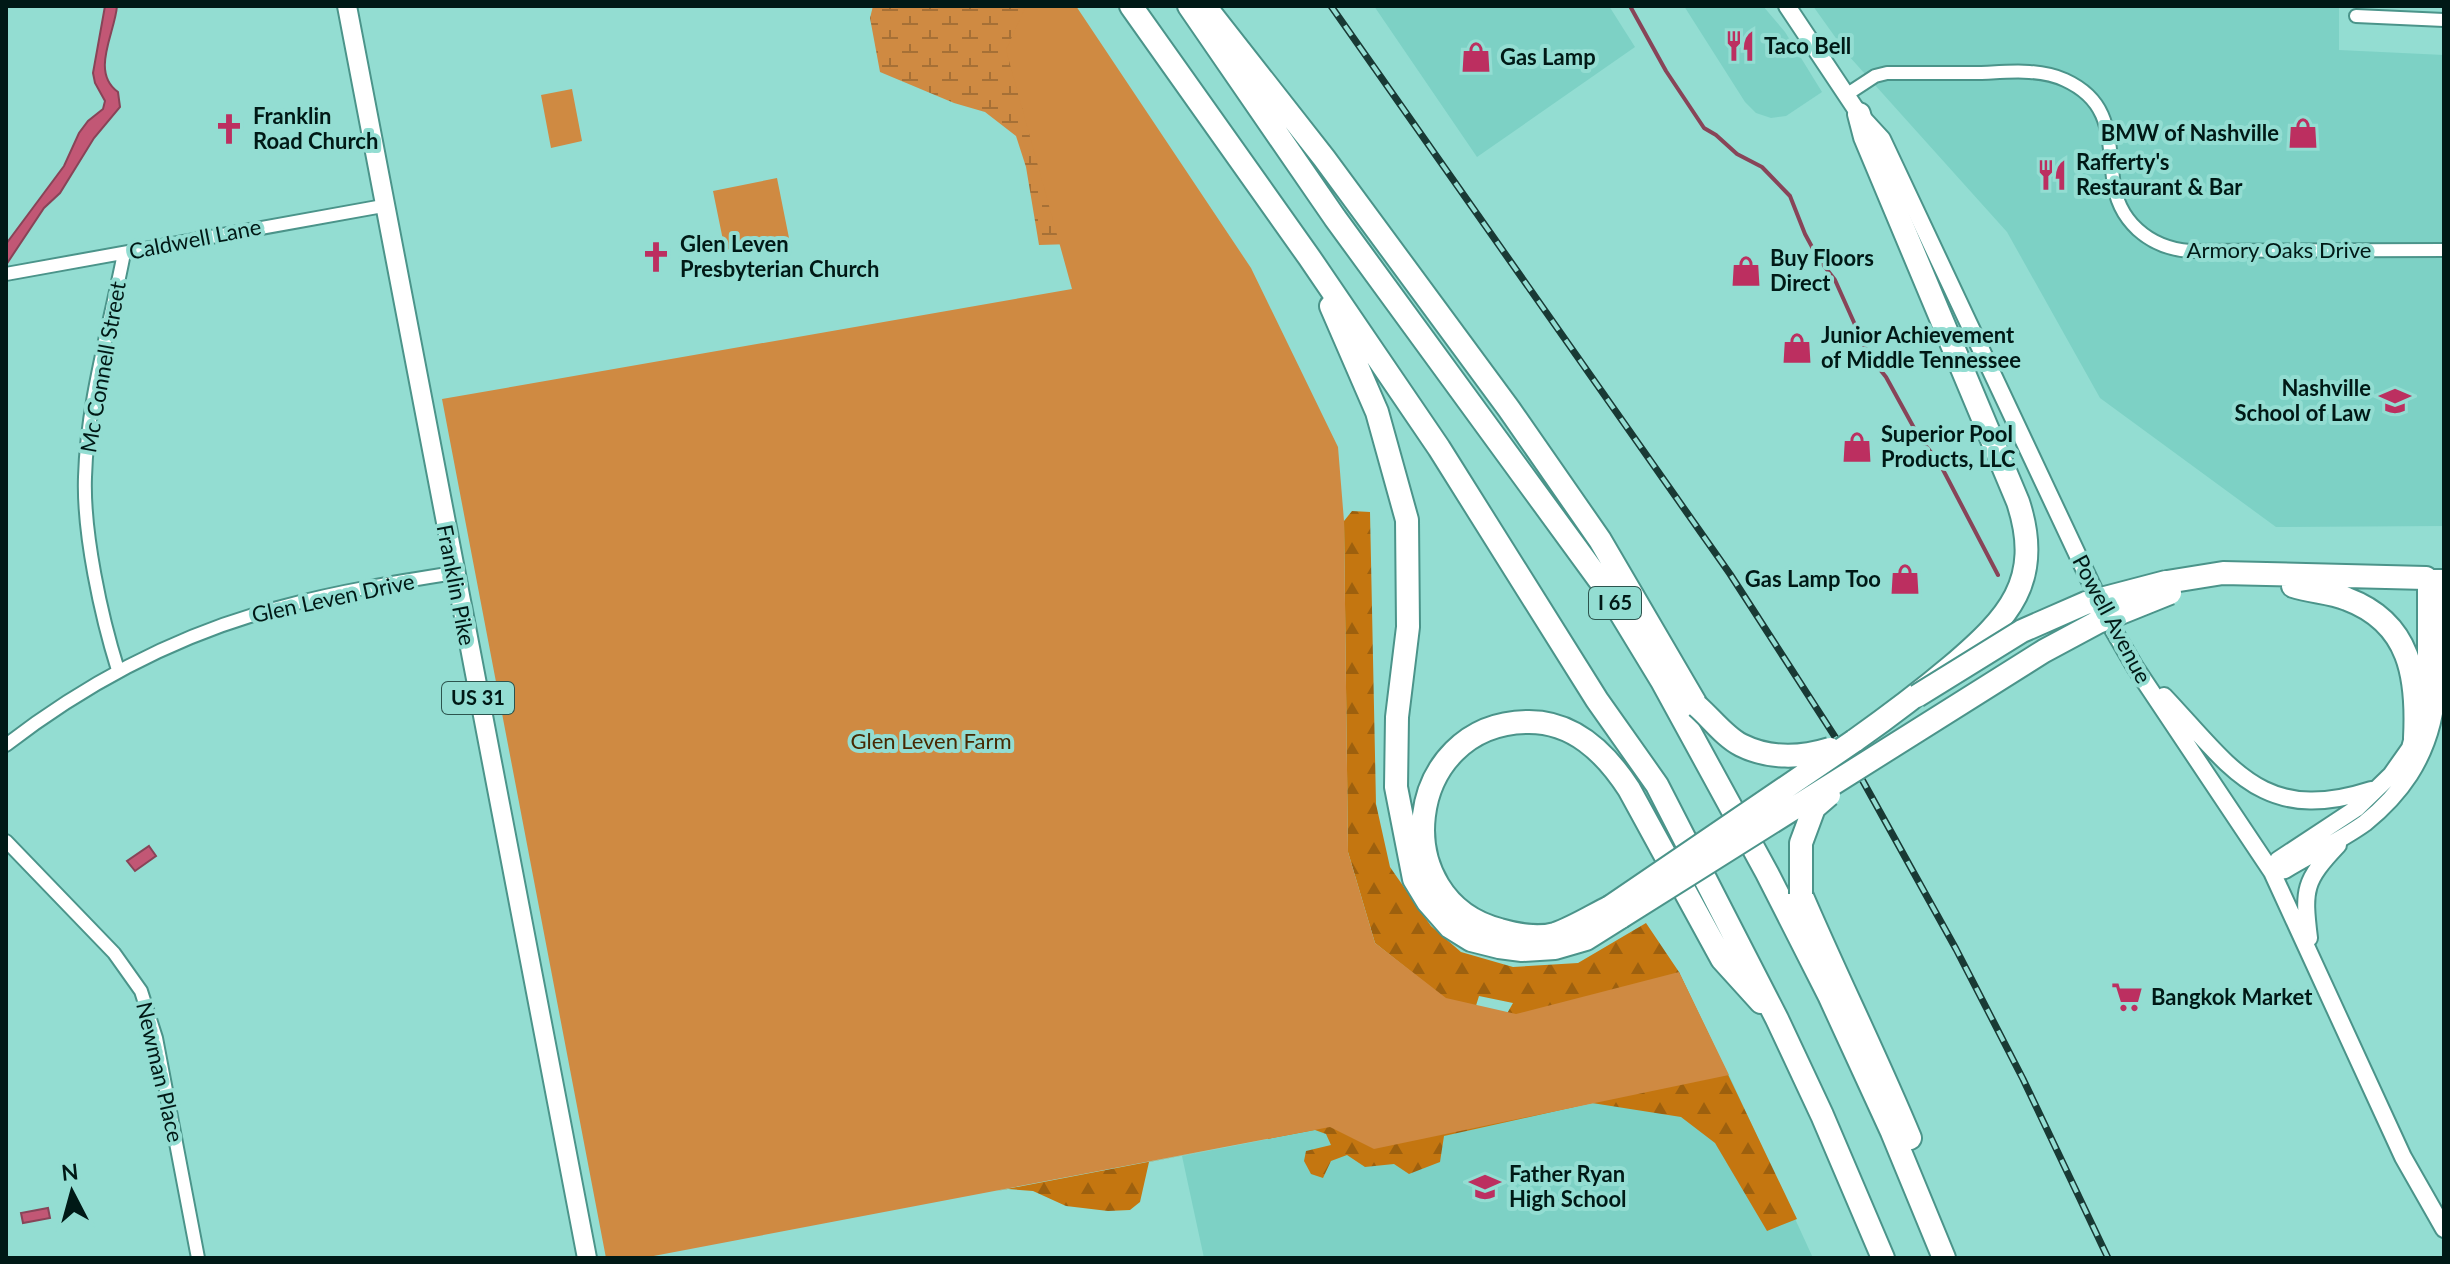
<svg xmlns="http://www.w3.org/2000/svg" width="2450" height="1264" font-family="Lato,sans-serif">
	<style>
		.built { fill: #7dd1c5 }
		.forest { fill: url(#forest-firs) }
		.wetland { fill: url(#wetland-marsh) }
		.green { fill: #cf8a42 }
		.water { fill: #c25775; stroke: #884458; stroke-width: 2 }
		.lines { fill: none; stroke-linecap: round; stroke-linejoin: round }
		.stream { stroke: #884458; stroke-width: 4 }
		.street-casing { stroke: #4b948a; stroke-width: 16 }
		.secondary-casing { stroke: #4b948a; stroke-width: 20 }
		.primary-casing { stroke: #4b948a; stroke-width: 22 }
		.highway-casing { stroke: #4b948a; stroke-width: 26 }
		.street { stroke: #fff; stroke-width: 12 }
		.secondary { stroke: #fff; stroke-width: 16 }
		.primary { stroke: #fff; stroke-width: 18 }
		.highway { stroke: #fff; stroke-width: 22 }
		.rail-casing { stroke: #193a35; stroke-width: 7 }
		.rail { stroke: #93ddd2; stroke-width: 4; stroke-dasharray: 12; stroke-linecap: butt }
		.highway-bridge-casing { stroke: #4b948a; stroke-width: 26; stroke-linecap: butt }
		.highway-bridge { stroke: #fff; stroke-width: 22 }
		.labels { text-anchor: middle; stroke-width: 8; stroke-linejoin: round; paint-order: stroke }
		.shield { fill: #93ddd2; stroke: #2c544e; stroke-width: 2 }
		.shield-label { font-size: 20px; font-weight: bold; fill: #001916 }
		.poi-label { font-size: 22px; font-weight: bold; fill: #001916; stroke: #93ddd2; text-anchor: start }
		.street-label { font-size: 22px; fill: #001916; stroke: #93ddd2 }
		.park-label { font-size: 22px; fill: #472802; stroke: #93ddd2 }
	</style>
	<defs>
		<pattern id="forest-firs" width="22" height="20" patternUnits="userSpaceOnUse" patternTransform="scale(2)"><rect width="22" height="20" fill="#c47610"/><path d="M5 1l3.5 6h-7zM16 11l3.5 6h-7z" fill="#9d600e"/></pattern>
		<pattern id="wetland-marsh" width="20" height="14" patternUnits="userSpaceOnUse" patternTransform="scale(2)"><rect width="20" height="14" fill="#cf8a42"/><path d="M1 5h8M5 5V1M11 12h8M15 12V8" fill="none" stroke="#a67036"/></pattern>
	</defs>
	<rect width="100%" height="100%" fill="#93ddd2"/>
	<path class="built" d="M1374 6H1609L1635 47 1477 157Z
		M1684 6H1763L1785 32 1822 92 1786 116 1771 118 1756 113 1745 102Z
		M1813 6H2339V50L2444 55V526L2276 527 2100 398 2007 232 1848 55Z
		M1729 1075 1813 1258H1204L1182 1156 1330 1127 1375 1149Z"/>
	<path class="forest" d="M1352 511 1370 512 1376 804 1390 867 1431 926 1461 952 1513 967 1578 963 1646 923 1679 972 1797 1219 1767 1231 1715 1143 1681 1117 1592 1103 1444 1136 1440 1162 1409 1174 1394 1164 1365 1167 1347 1155 1331 1161 1323 1178 1311 1174 1304 1161 1306 1151 1331 1145 1326 1134 1315 1130 1268 1139 1254 1098 1266 1076 1274 1049 1258 1019 1264 1003 1244 956 1250 946 1235 936 1218 921 1221 910 1239 906 1253 916 1267 939 1274 932H1285L1305 948 1314 963 1307 975 1298 982C1317 994 1337 1021 1320 1040L1339 1025 1355 1053 1339 1065 1333 1076C1368 1119 1386 1139 1438 1101L1439 1114 1451 1113 1458 1096 1498 1111 1549 1083 1505 1017 1513 1003 1479 996 1470 1025 1449 1030 1429 1017 1416 994 1419 978 1375 943 1348 852 1344 521Z
		M1226 1147 1149 1162 1140 1202 1130 1210 1108 1211 1066 1206 1033 1191 1008 1189 996 1191Z"/>
	<path class="wetland" d="M873 6H1067L1072 244 1039 245 1026 167 1016 136 985 112 954 103 880 72 870 18Z"/>
	<path class="green" d="M1026 6H1076L1251 268 1338 447 1344 521 1348 852 1375 943 1446 998 1516 1014 1679 972 1729 1075 1374 1149 1330 1127 643 1258H606L442 399 1072 289 1006 50Z
		M572 89 582 141 551 148 541 95Z
		M777 178 789 238 725 250 713 191Z"/>
	<path class="water" d="M105 6H117C115 33 90 72 118 92L120 107 94 138 60 193 44 208 6 265V244L64 166 79 133 88 121 103 109 105 101 95 83 93 73Z
		M149 846 156 856 135 871 127 861Z
		M48 1208 50 1218 23 1223 21 1213Z"/>
	<g class="lines">
		<path class="stream" d="M1630 6 1666 71 1704 128 1716 135 1737 154 1762 167 1790 196 1805 234 1818 258 1835 280 1869 356 1886 377 1919 437 1940 464 1998 575"/>
		<defs>
			<path id="street" d="M2356 16 2444 20
				M1846 95 1875 76 1887 73C1918 73 1949 73 1979 73 2007 72 2039 68 2065 80 2111 101 2108 136 2113 178 2117 221 2149 248 2190 251L2444 250
				M6 274 383 206
				M118 670C101 616 83 533 85 477 87 402 110 326 124 253
				M6 745C89 681 183 632 285 606 340 591 397 582 454 573
				M6 841 114 953 141 991 156 1038 198 1258"/>
			<path id="secondary" d="M1787 6 1859 114 1882 139 2111 626 2135 667 2272 872 2403 1157 2444 1229
				M2164 696C2232 768 2262 825 2371 790
				M2272 872 2278 860 2357 808 2391 775 2410 748 2426 690V578H2444
				M2272 872 2285 870C2311 854 2340 841 2365 823 2450 754 2440 680 2438 578
				M2309 938C2303 889 2304 881 2338 845"/>
			<path id="primary" d="M347 6 587 1258"/>
			<path id="highway" d="M1131 6 1309 257 1439 448 1597 700 1657 785 1777 1019 1822 1115 1883 1258
				M1189 6 1335 218 1606 589 1662 681 1767 873 1829 995 1892 1132 1944 1258
				M1211 14 1324 158 1509 409 1600 540 1697 706
				M1331 306 1377 412 1407 520 1408 627 1397 717 1396 787 1414 879 1428 902 1450 927 1471 940 1499 947 1522 950 1555 948 1586 939 1621 917
				M2167 582 2223 573 2426 578
				M2293 586C2311 592 2330 592 2347 599 2411 623 2418 678 2415 738
				M1854 741C1888 717 1920 693 1952 666 2008 618 2044 581 2018 502L1865 137 1859 114
				M1801 894C1836 976 1876 1056 1910 1138
				M1610 907C1592 916 1573 928 1555 934 1537 939 1518 935 1500 930 1385 901 1403 724 1527 722 1573 721 1605 752 1629 789L1722 959 1761 1002"/>
		</defs>
		<use href="#street" class="street-casing"/>
		<use href="#secondary" class="secondary-casing"/>
		<use href="#primary" class="primary-casing"/>
		<use href="#highway" class="highway-casing"/>
		<use href="#street" class="street"/>
		<use href="#secondary" class="secondary"/>
		<use href="#primary" class="primary"/>
		<use href="#highway" class="highway"/>
		<defs>
			<path id="rail" d="M1331 6 1730 574 1859 774 1956 949 2023 1079 2108 1258"/>
		</defs>
		<use href="#rail" class="rail-casing"/>
		<use href="#rail" class="rail"/>
		<defs>
			<path id="highway-bridge" d="M1917 696 2022 631 2086 603 2166 582
				M1697 706C1711 718 1725 737 1741 745 1769 759 1801 758 1830 749
				M1801 894V843L1814 808 1829 795
				M1610 907 1854 741
				M1621 917 2044 651 2098 622 2170 593"/>
		</defs>
		<use href="#highway-bridge" class="highway-bridge-casing"/>
		<use href="#highway-bridge" class="highway-bridge"/>
	</g>
	<defs>
		<symbol id="restaurant-bare" viewBox="-9 -9 18 18"><path d="M-5-6h1v4h1v-4h1v4h1v-4h1v5L-1.5 .5V6h-2V.5L-5-1ZM5-6V6H3V1.5H1.5Q1.5-4 5-6Z" fill="#bc2f60" stroke="#93ddd2" stroke-width="2.5" paint-order="stroke"/></symbol>
		<symbol id="shop-bare" viewBox="-9 -9 18 18"><path d="M-5-2.5h2.3a2.7 3.5 0 0 1 5.4 0H5L5.5 6h-11ZM-1.5-2.5h3a1.5 2.3 0 0 0-3 0Z" fill="#bc2f60" stroke="#93ddd2" stroke-width="2.5" paint-order="stroke"/></symbol>
		<symbol id="church-bare" viewBox="-9 -9 18 18"><path d="M-1.2-6h2.4v3.5h3.3v2.4h-3.3V6h-2.4V-.1h-3.3v-2.4h3.3Z" fill="#bc2f60" stroke="#93ddd2" stroke-width="2.5" paint-order="stroke"/></symbol>
		<symbol id="university-bare" viewBox="-9 -9 18 18"><path d="M0-5L7-2L0 1L-7-2ZM-4 1L0 2.5L4 1V4Q0 6-4 4Z" fill="#bc2f60" stroke="#93ddd2" stroke-width="2.5" paint-order="stroke"/></symbol>
		<symbol id="supermarket-bare" viewBox="-9 -9 18 18"><path d="M-6-5.5h2.5l.6 2H6L4.5 2H-2.5L-4.4-4H-6ZM-1.5 3.2a1.3 1.3 0 1 0 .1 0ZM3 3.2a1.3 1.3 0 1 0 .1 0Z" fill="#bc2f60" stroke="#93ddd2" stroke-width="2.5" paint-order="stroke"/></symbol>
	</defs>
	<g fill-rule="evenodd">
		<use href="#restaurant-bare" x="1718" y="24" width="44" height="44"/>
		<use href="#shop-bare" x="1454" y="35" width="44" height="44"/>
		<use href="#church-bare" x="207" y="107" width="44" height="44"/>
		<use href="#shop-bare" x="2281" y="111" width="44" height="44"/>
		<use href="#restaurant-bare" x="2030" y="153" width="44" height="44"/>
		<use href="#church-bare" x="634" y="235" width="44" height="44"/>
		<use href="#shop-bare" x="1724" y="249" width="44" height="44"/>
		<use href="#shop-bare" x="1775" y="326" width="44" height="44"/>
		<use href="#university-bare" x="2373" y="379" width="44" height="44"/>
		<use href="#shop-bare" x="1835" y="425" width="44" height="44"/>
		<use href="#shop-bare" x="1883" y="557" width="44" height="44"/>
		<use href="#supermarket-bare" x="2105" y="975" width="44" height="44"/>
		<use href="#university-bare" x="1463" y="1165" width="44" height="44"/>
	</g>
	<g class="labels">
		<g class="shield">
			<rect x="1589" y="587" width="52" height="32" rx="6"/>
			<rect x="442" y="682" width="72" height="32" rx="6"/>
		</g>
		<g class="shield-label">
			<text x="1615" y="610">I 65</text>
			<text x="478" y="705">US 31</text>
		</g>
		<g class="poi-label">
			<text x="1764" y="54">Taco Bell</text>
			<text x="1500" y="65">Gas Lamp</text>
			<text x="253" y="124">Franklin<tspan x="253" dy="25">Road Church</tspan></text>
			<text x="2279" y="141" text-anchor="end">BMW of Nashville</text>
			<text x="2076" y="170">Rafferty's<tspan x="2076" dy="25">Restaurant &amp; Bar</tspan></text>
			<text x="680" y="252">Glen Leven<tspan x="680" dy="25">Presbyterian Church</tspan></text>
			<text x="1770" y="266">Buy Floors<tspan x="1770" dy="25">Direct</tspan></text>
			<text x="1821" y="343">Junior Achievement<tspan x="1821" dy="25">of Middle Tennessee</tspan></text>
			<text x="2371" y="396" text-anchor="end">Nashville<tspan x="2371" dy="25">School of Law</tspan></text>
			<text x="1881" y="442">Superior Pool<tspan x="1881" dy="25">Products, LLC</tspan></text>
			<text x="1881" y="587" text-anchor="end">Gas Lamp Too</text>
			<text x="2151" y="1005">Bangkok Market</text>
			<text x="1509" y="1182">Father Ryan<tspan x="1509" dy="25">High School</tspan></text>
		</g>
		<g class="street-label">
			<text transform="translate(195 239) rotate(-11)" y="8">Caldwell Lane</text>
			<text x="2279" y="258">Armory Oaks Drive</text>
			<text transform="translate(103 367) rotate(-80)" y="8">Mc Connell Street</text>
			<text transform="translate(456 585) rotate(79)" y="8">Franklin Pike</text>
			<text transform="translate(333 598) rotate(-12)" y="8">Glen Leven Drive</text>
			<text transform="translate(2112 619) rotate(62)" y="8">Powell Avenue</text>
			<text transform="translate(160 1072) rotate(77)" y="8">Newman Place</text>
		</g>
		<g class="park-label">
			<text x="931" y="749">Glen Leven Farm</text>
		</g>
	</g>
	<rect width="2450" height="1264" fill="none" stroke="#001916" stroke-width="16"/>
	<g transform="translate(72 1192) rotate(354)" stroke="#93ddd2" stroke-width="6" paint-order="stroke">
	<path d="M0-6L14 30L0 20L-14 30Z" fill="#001916"/>
	<text y="-12" font-size="22" font-weight="bold" text-anchor="middle" fill="#001916">N</text>
	</g>
</svg>
